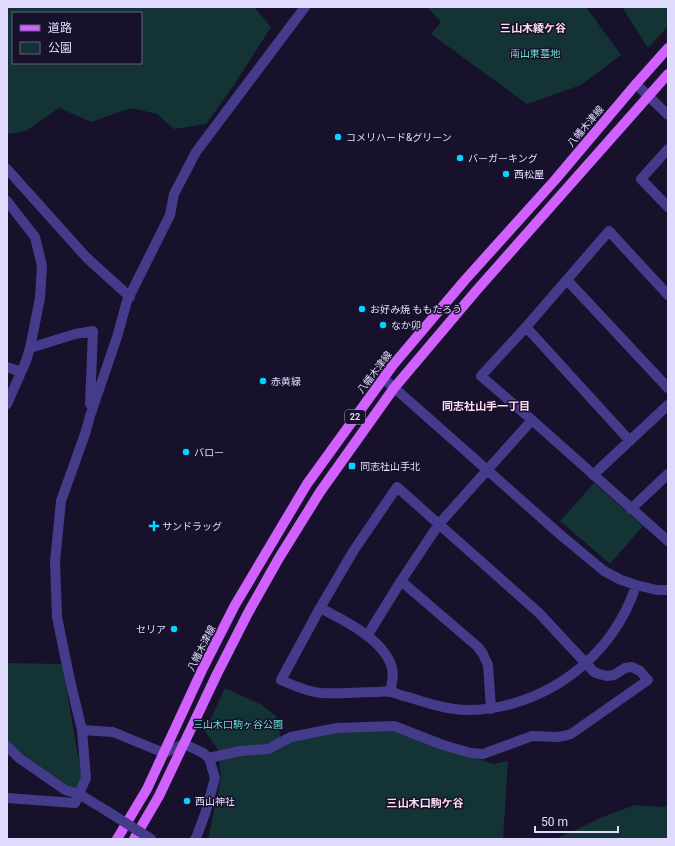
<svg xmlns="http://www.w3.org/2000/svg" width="675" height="846" font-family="Roboto,'Noto Sans JP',sans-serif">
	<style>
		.green { fill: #143335; fill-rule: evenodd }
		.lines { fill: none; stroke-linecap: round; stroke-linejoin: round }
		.minor { stroke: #443c8a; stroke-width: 10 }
		.major { stroke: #d061ff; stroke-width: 10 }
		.minor-bridge { stroke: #443c8a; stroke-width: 10 }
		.poi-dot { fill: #06d4ff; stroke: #17112b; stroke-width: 1.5 }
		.labels { text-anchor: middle; stroke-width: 3; stroke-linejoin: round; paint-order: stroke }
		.shield { fill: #17112b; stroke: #a49ebf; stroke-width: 1 }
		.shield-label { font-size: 9px; font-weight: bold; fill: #e1daff }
		.park-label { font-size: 10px; fill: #64e1cb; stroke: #17112b }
		.street-label { font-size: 10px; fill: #e1daff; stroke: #17112b }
		.poi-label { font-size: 10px; fill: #e1daff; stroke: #17112b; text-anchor: start }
		.neighbourhood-label { font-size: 11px; font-weight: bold; fill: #ffdcf0; stroke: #17112b }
	</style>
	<rect width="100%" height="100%" fill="#17112b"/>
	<path class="green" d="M7 7H254L271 27 234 85 206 124 174 129 157 114 131 108 91 122 59 108 26 131 7 134ZM13 13H141V63H13Z
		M427 7H586L621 55 581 85 527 104 431 34 441 22Z
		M622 7H668V26L648 48Z
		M594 483 643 526 610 564 560 521Z
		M7 663 62 664 82 778 76 793 18 751 7 740Z
		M225 688 262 705 276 716 281 739 251 749 219 751 205 731Z
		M394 730 493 764 508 761 503 839H208L221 778 219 759 292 740 338 731Z
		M635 805 663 807 668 805V839H556L605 816Z"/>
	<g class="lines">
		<path class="minor" d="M636 84 668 115
			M668 149 641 179 668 207
			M7 169 87 258 130 297
			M7 201 35 237 42 266 40 298 30 348 26 361 7 404
			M567 280 668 388
			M668 295 609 231 526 327 481 376 532 420 668 541
			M526 327 630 441
			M30 348 75 334 93 331 90 404
			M7 367 21 372
			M383 378 563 537 604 571 621 580 636 585 657 590H668
			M593 475 668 405
			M631 509 668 474
			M401 581 478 647 483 654 488 665 491 709
			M320 608C344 620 385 640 392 668 394 676 392 684 390 692
			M367 636 401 581 439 524 532 420
			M82 730 113 732 164 753 184 744 197 750 203 753 209 758 215 778 205 814 196 838 195 839
			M7 746 19 758 65 790 79 794 107 811
			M209 758 240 751 268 749 291 737 337 728 394 726 443 745 471 753 483 754 532 736 556 737 564 736 571 734 648 680 640 671 632 667 625 668 614 675 607 676 599 674 594 672 539 613 397 487 354 550 320 608 281 680C293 685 307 692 321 693 339 694 357 692 376 692 380 692 386 691 391 692 396 693 402 696 408 697 427 703 448 710 467 710 543 710 614 657 636 585
			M7 798 75 803 86 778 82 730 71 685 57 617 55 562 61 501 85 434 90 416 117 337 127 301 170 215 174 194 196 152 305 7"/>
		<path class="major" d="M117 839 147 789 203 668 235 605 307 484 393 365 465 280 555 180 636 84 668 48
			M134 839 159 796 217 674 248 613 279 558 320 492 394 388 476 291 668 74"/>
		<path class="minor-bridge" d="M107 811 151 839"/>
	</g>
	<g class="poi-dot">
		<circle cx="338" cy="137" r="4"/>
		<circle cx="460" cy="158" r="4"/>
		<circle cx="506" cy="174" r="4"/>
		<circle cx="362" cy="309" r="4"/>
		<circle cx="383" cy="325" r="4"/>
		<circle cx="263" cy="381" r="4"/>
		<circle cx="186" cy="452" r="4"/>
		<rect x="348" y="462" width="8" height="8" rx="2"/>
		<path d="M152 520h4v4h4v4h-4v4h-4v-4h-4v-4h4z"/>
		<circle cx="174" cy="629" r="4"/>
		<circle cx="187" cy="801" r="4"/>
	</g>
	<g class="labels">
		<rect class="shield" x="345" y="410" width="20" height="14" rx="3"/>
		<g class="shield-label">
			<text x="355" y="420">22</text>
		</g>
		<g class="park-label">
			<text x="535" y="57">南山東墓地</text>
			<text x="238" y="728">三山木口駒ヶ谷公園</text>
		</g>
		<g class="street-label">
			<text transform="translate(585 126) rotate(-50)" y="4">八幡木津線</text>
			<text transform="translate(374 372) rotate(-53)" y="4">八幡木津線</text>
			<text transform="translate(201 648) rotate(-63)" y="4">八幡木津線</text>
		</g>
		<g class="poi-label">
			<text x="346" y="141">コメリハード&amp;グリーン</text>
			<text x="468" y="162">バーガーキング</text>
			<text x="514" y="178">西松屋</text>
			<text x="370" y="313">お好み焼 ももたろう</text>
			<text x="391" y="329">なか卯</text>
			<text x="271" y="385">赤黄緑</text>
			<text x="194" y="456">バロー</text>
			<text x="360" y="470">同志社山手北</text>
			<text x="162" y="530">サンドラッグ</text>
			<text x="166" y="633" text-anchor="end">セリア</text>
			<text x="195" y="805">西山神社</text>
		</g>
		<g class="neighbourhood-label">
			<text x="533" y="32">三山木綾ケ谷</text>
			<text x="486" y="410">同志社山手一丁目</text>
			<text x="425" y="807">三山木口駒ケ谷</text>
		</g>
	</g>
	<rect width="675" height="846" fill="none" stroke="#e1daff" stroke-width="16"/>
	<rect x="12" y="12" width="130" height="52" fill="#17112b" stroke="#686180"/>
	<rect x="20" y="25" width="20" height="6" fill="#d061ff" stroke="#686180"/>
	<text x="48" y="32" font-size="12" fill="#e1daff">道路</text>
	<rect x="20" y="42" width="20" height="12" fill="#143335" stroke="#686180"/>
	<text x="48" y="52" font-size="12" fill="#e1daff">公園</text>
	<path d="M535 826v6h83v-6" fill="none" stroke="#e1daff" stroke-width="2"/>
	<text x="541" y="826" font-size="12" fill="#e1daff" stroke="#17112b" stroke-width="3" paint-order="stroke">50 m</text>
</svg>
